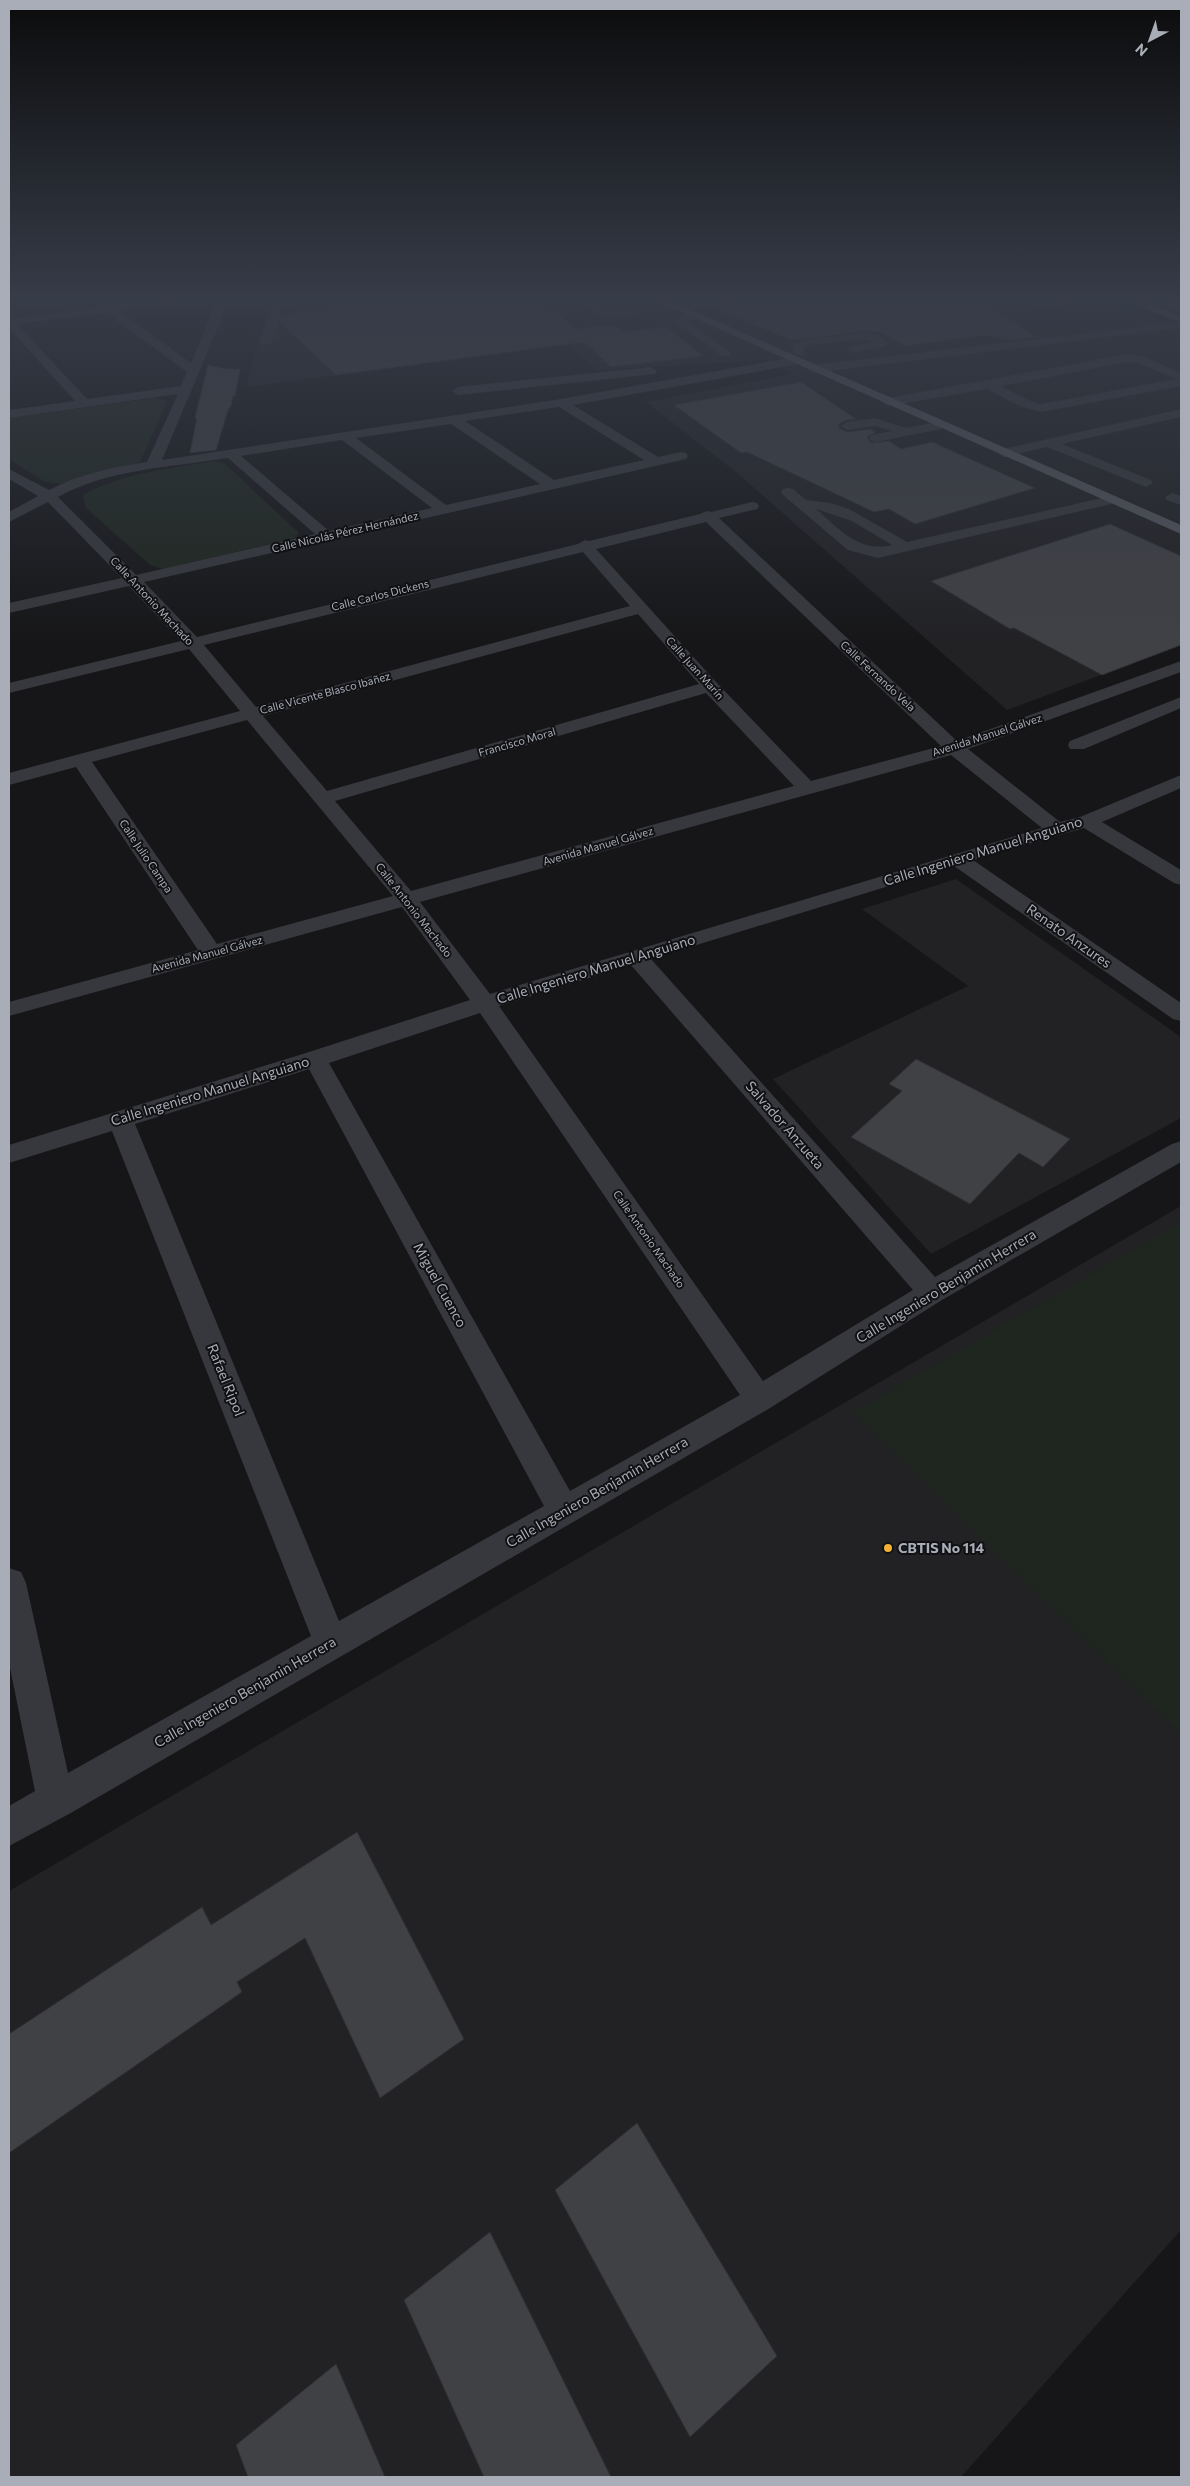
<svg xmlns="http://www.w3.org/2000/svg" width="1190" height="2486" font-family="Commissioner,sans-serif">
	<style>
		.built { fill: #222225 }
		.green { fill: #1e261f }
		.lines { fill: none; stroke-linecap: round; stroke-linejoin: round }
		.canal { fill: #2c353c; fill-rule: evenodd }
		.building { fill: #404145; stroke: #303034 }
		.minor { fill: #37383d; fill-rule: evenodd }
		.major { fill: #53555c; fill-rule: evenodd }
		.poi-dot { fill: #f2b134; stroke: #111113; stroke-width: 2 }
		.labels { text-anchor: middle; stroke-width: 4; stroke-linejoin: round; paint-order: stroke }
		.far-street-label { font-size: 11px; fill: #a8adb8; stroke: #111113 }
		.street-label { font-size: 14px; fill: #a8adb8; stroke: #111113 }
		.poi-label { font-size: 14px; font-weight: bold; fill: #a8adb8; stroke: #111113; text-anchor: start }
	</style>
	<rect width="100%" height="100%" fill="#161618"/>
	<path class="built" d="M271 298H1107L1181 328V645L1007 710 736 472 646 402 793 374 766 360 597 370 569 345 246 387Z
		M956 879 1181 1037V1118L931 1254 773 1079 968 986 862 909Z
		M1181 1206V2230L961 2477H9V1891Z"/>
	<path class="green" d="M155 398 166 400V404L140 462 60 484 45 482 9 459V418Z
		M214 461 224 463 299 533 295 538 163 569 150 565 85 507 83 495C122 473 169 469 214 461Z
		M1181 1222V1735L853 1412Z"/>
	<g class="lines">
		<path class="canal" d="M1143 298H1163L1181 305V314Z"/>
	</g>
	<path class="building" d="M431 298H439L446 306 528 298 542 310 556 311 574 329 614 325 623 332 667 327 703 356 611 367 584 342 336 375 280 322 282 315Z
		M912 298H976L1037 337 1009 340 986 335 905 346 880 332 865 331 791 340 717 309 808 300 823 307Z
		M208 365 227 369H240L235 396H233L231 406 228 410 216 450 190 453 197 418H195Z
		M801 382 856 419 846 420 839 424V428L847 432 870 429 876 432 867 437 871 443 889 441 901 449 932 442 1035 488 915 524 889 509 874 512 747 452 741 453 674 405Z
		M1110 524 1181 556V645L1102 675 1014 628 1010 629 931 581Z
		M916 1059 1070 1139 1043 1167 1019 1153 970 1204 851 1137 902 1091 889 1084Z
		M357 1832 464 2039 380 2098 305 1938 237 1982 242 1992 9 2153V2034L202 1907 211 1925Z
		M637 2123 777 2356 690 2437 555 2190Z
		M490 2232 611 2477H484L404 2300Z
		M336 2364 385 2477H248L236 2445Z"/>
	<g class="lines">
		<path class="minor" d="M170 298H203L198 301 119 311 191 363 212 313 209 298H219L224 313 162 460 561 399 794 357 800 361 794 365 573 405 658 457 681 452 686 453 688 456 686 459 144 582 197 637 578 544 585 540 589 541 700 514 707 511 711 512 752 502 757 503 759 506 757 509 719 518 957 741 1181 661V672L968 749 1060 822 1080 817 1181 775V788L1102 822 1181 870V885L1174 883 1084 828 973 860 1181 1003V1021L1173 1019 954 866 651 959 935 1277 1172 1144 1181 1141V1162L942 1300 770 1408 69 1814 9 1846V1806L35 1791 9 1663V1568L21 1572 26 1583 68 1773 311 1636 112 1131 9 1163V1145L306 1053 470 1000 402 907 9 1016V1002L198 950 76 767 9 785V773L240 711 189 649 9 693V683L181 641 129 586 9 613V603L122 578 48 502 9 522V512L38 496 9 479V469L49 490C79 474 114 467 147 462L178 394 9 418V410L75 401 9 328V319L103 307 101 302 106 299 110 300 113 305ZM107 313 187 372 181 386 87 399 17 324ZM559 407 644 460 554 480 465 421ZM451 424 540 484 446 505 356 438ZM342 440 432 508 329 531 241 456ZM228 458 315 534 136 575 58 497C108 469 172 467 228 458ZM706 522 941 746 811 781 716 682 596 549ZM583 552 630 606 256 707 204 645ZM638 614 699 684 327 791 263 716ZM706 693 794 786 411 891 335 801ZM247 720 393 896 217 944 92 762ZM951 755 1042 828 490 994 420 902ZM631 965 913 1290 763 1381 499 1006ZM480 1013 740 1395 570 1491 329 1063ZM309 1069 544 1506 339 1621 135 1124Z
			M276 298H333L328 301 283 307 272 342 266 345 262 344 260 342Z
			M573 298H585L605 312 633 309 639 312 633 315 603 319Z
			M727 298H760L755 301 676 311 671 308 676 305Z
			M1017 298H1033L1041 302 1095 298 1089 303 1040 308Z
			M695 313 699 314V318L688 322 730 352V356H722L676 323 679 317Z
			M1181 322V328L813 373 807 369 813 365Z
			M865 333 877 335 889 344 883 347 852 353 846 349 848 347 873 342 865 339 809 345 804 348V355H796L792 346 807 339Z
			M1128 354 1145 357 1181 373V386L1041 412 1022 407 987 389 888 406 882 402 888 398ZM1128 362 1138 363 1176 379 1041 404 1030 401 1001 386Z
			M651 367 657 371 655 374 458 395 452 391 458 387Z
			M1181 409V417L1062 444 1151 480 1153 483 1146 487 1047 447 1004 457 997 453 1004 449Z
			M875 418 906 428 941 421 948 425 941 429 876 442 871 441 869 438 871 435 892 431 875 426 847 430 840 426 847 422Z
			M788 488 793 489 806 500 830 503 849 509 907 542 1111 496 1118 500 1111 504 878 558 848 550 783 495 781 492 783 489ZM816 509 852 521 892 545C858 553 840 529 816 509Z
			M1172 493 1181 496V505L1167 500 1165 497Z
			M1181 697V708L1084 749H1070L1068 745 1070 741Z"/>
		<path class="major" d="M649 298H664L1181 525V534Z
			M1120 298H1135L1181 316V323Z"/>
	</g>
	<linearGradient id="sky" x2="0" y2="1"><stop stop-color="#0c0c0d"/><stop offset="0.46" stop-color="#363c48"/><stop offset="1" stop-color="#363c48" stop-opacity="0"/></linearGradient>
	<rect width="1190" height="646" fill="url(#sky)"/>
	<circle class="poi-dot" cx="888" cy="1548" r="5"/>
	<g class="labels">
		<g class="far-street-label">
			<text transform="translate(345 532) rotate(-13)" y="4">Calle Nicolás Pérez Hernández</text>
			<text transform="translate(380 595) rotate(-14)" y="4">Calle Carlos Dickens</text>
			<text transform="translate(152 601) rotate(47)" y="4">Calle Antonio Machado</text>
			<text transform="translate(695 668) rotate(48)" y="4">Calle Juan Marín</text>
			<text transform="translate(878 676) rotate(43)" y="4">Calle Fernando Vela</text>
			<text transform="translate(325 693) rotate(-15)" y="4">Calle Vicente Blasco Ibañez</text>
			<text transform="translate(987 735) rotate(-18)" y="4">Avenida Manuel Gálvez</text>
			<text transform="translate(517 742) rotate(-16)" y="4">Francisco Moral</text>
			<text transform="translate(598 846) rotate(-16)" y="4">Avenida Manuel Gálvez</text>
			<text transform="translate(146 856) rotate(56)" y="4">Calle Julio Campa</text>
			<text transform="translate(414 910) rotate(52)" y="4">Calle Antonio Machado</text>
			<text transform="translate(207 954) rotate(-15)" y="4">Avenida Manuel Gálvez</text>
			<text transform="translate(649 1239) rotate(55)" y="4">Calle Antonio Machado</text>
		</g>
		<g class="street-label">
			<text transform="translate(983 851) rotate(-17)" y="5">Calle Ingeniero Manuel Anguiano</text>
			<text transform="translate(1069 936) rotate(35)" y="5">Renato Anzures</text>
			<text transform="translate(596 969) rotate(-17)" y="5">Calle Ingeniero Manuel Anguiano</text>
			<text transform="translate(210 1091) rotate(-17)" y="5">Calle Ingeniero Manuel Anguiano</text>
			<text transform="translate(785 1125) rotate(49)" y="5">Salvador Anzueta</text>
			<text transform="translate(440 1285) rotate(61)" y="5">Miguel Cuenco</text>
			<text transform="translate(946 1286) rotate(-31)" y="5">Calle Ingeniero Benjamin Herrera</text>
			<text transform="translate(226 1380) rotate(68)" y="5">Rafael Ripol</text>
			<text transform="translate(597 1492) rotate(-30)" y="5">Calle Ingeniero Benjamin Herrera</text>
			<text transform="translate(245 1692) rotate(-30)" y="5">Calle Ingeniero Benjamin Herrera</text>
		</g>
		<g class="poi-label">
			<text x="898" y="1553">CBTIS No 114</text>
		</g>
	</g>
	<rect width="1190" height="2486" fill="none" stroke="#a8adb8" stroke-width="20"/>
	<g transform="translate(1150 40) rotate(221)" stroke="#111113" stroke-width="4" paint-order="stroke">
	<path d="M0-4L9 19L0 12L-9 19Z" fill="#a8adb8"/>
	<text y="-8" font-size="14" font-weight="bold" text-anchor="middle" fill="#a8adb8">N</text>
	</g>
</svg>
